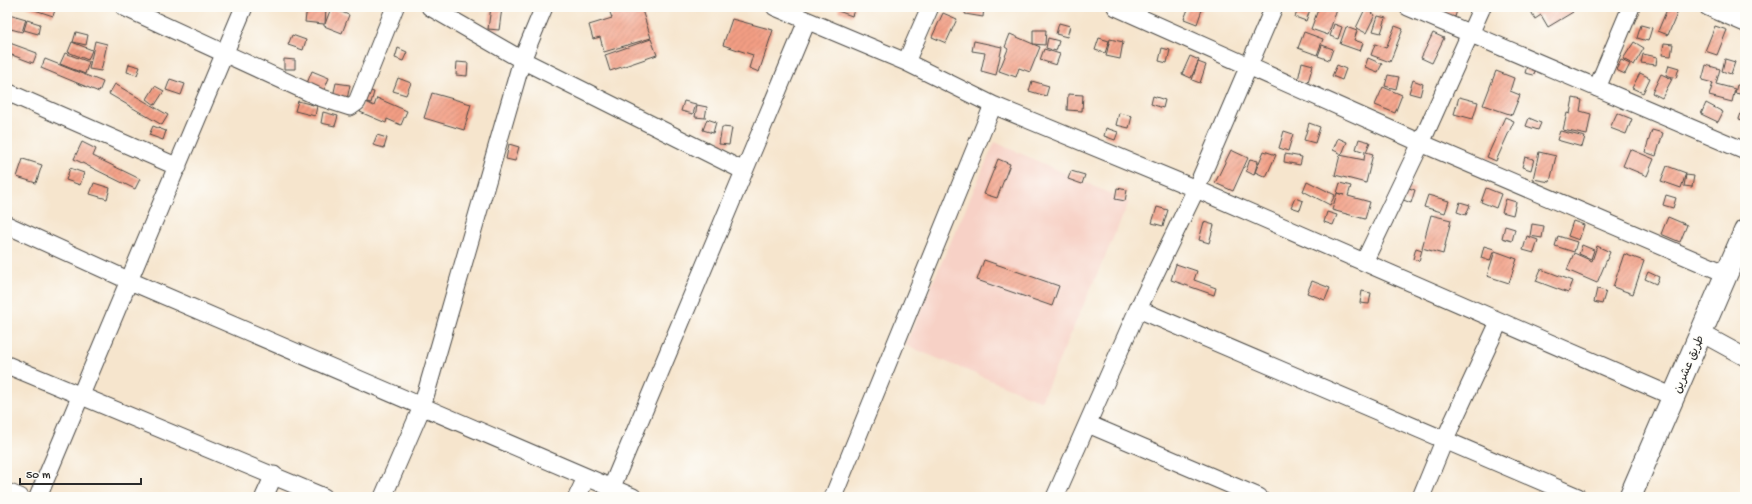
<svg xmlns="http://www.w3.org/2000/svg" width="1752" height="504" font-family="'Gochi Hand','Playpen Sans Arabic',sans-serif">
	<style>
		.built { fill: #f7d1c6 }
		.building { fill: url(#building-hatch) }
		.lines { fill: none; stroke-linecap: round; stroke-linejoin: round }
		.street-casing { stroke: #494743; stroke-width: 19 }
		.primary-casing { stroke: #494743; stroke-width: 24 }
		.street { stroke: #fff; stroke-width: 17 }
		.primary { stroke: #fff; stroke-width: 22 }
		.labels { text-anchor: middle; stroke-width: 3; stroke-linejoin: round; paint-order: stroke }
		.street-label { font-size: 12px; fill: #2b2b2b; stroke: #fdfcf7 }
	</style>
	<defs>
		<pattern id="building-hatch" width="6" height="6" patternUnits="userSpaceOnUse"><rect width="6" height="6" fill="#f39e84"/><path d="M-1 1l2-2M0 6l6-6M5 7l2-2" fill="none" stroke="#c5816c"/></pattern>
	</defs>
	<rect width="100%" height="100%" fill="#fdfcf7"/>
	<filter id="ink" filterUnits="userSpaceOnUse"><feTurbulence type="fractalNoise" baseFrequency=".025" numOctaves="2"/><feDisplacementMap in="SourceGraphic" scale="8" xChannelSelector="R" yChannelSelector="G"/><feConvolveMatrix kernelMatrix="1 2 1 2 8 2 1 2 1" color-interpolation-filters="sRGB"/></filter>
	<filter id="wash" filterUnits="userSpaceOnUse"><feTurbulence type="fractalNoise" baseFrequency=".012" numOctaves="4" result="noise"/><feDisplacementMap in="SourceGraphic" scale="16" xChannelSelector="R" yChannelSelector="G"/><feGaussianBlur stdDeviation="0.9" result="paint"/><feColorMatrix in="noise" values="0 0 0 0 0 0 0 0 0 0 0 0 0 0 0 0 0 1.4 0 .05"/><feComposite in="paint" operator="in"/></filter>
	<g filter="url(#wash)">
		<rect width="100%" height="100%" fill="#f6e5cd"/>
		<path class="built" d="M995 142 1129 202 1041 401 905 345Z"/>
		<g id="blocks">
			<path class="building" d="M26 7H56L53 16Z
				M307 7 326 8 325 24 331 8 349 15 342 33 324 26V24L305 22Z
				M491 7 502 8 499 30 488 29Z
				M608 7H641L651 38 604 52 600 37 593 39 589 25 612 18Z
				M839 7H855L852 16 838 11Z
				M966 7H984L983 17 965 14Z
				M1189 7H1203L1197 24 1184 19Z
				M1299 7H1311L1306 21 1295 17Z
				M1319 7H1338L1328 35 1311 29Z
				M1444 7H1458L1455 17 1442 14Z
				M1536 7H1570L1573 12 1548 27 1541 15 1535 19 1531 11Z
				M1668 7 1679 9 1668 35 1658 31Z
				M1365 9 1375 15 1366 33 1356 28Z
				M943 13 957 19 946 43 932 37Z
				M9 14 26 19 22 32 7 28Z
				M1378 16 1386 18 1381 33 1373 31Z
				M732 19 773 30 759 72 749 68 753 55 723 45Z
				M27 20 40 24 38 34 24 30Z
				M1059 23 1070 26 1067 37 1056 34Z
				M1334 24 1342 27 1338 39 1330 36Z
				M1641 25 1652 28 1648 41 1637 38Z
				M1395 26 1403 29 1390 62 1371 55 1375 44 1386 48Z
				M1715 26 1727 30 1717 55 1705 51Z
				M1346 27 1357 31 1354 40 1363 43 1360 51 1340 44Z
				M1033 30H1046L1045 45 1033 44Z
				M76 32 88 35 86 45 73 42Z
				M1304 32 1323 39 1317 55 1298 48Z
				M1433 33 1444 38 1432 63 1421 58Z
				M1010 34 1040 47 1030 72 1019 68 1016 77 999 71 1008 49 1005 47Z
				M292 35 306 40 303 50 288 45Z
				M1048 38 1059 41 1056 51 1046 48Z
				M1099 38 1109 41 1105 53 1095 50Z
				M651 39 657 55 610 71 605 55Z
				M1110 39 1123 42 1120 59 1106 56Z
				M95 41 107 44 101 71 89 69Z
				M974 41 1002 47 996 75 981 71 985 53 972 51Z
				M7 42 37 53 33 63 12 55 7 69Z
				M72 42 92 50 88 60 68 52Z
				M1634 42 1644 48 1634 65 1623 59Z
				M1664 43 1673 44 1671 56 1662 55Z
				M1322 45 1333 49 1329 60 1318 56Z
				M398 48 407 52 403 61 395 58Z
				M1162 48 1170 50 1167 63 1159 61Z
				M1044 49 1060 54 1056 65 1040 60Z
				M65 53 89 62 85 74 60 64Z
				M1643 54 1657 57 1656 65 1641 63Z
				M1190 56 1199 60 1191 78 1182 74Z
				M1368 58 1382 64 1378 72 1365 67Z
				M45 59 103 82 99 92 41 68Z
				M284 59 295 60V69H284Z
				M1725 59 1735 62 1731 74 1722 71Z
				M1621 60 1630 64 1625 74 1616 70Z
				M457 62 468 63 467 76 456 75Z
				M1198 62 1206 65 1200 83 1192 80Z
				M1302 62 1313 65 1308 82 1298 80Z
				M1528 62 1537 65 1534 75 1525 73Z
				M129 64 140 67 137 75 127 72Z
				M1337 65 1346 69 1342 80 1332 76Z
				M1669 65 1679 68 1676 78 1666 75Z
				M1706 65 1720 69 1716 84 1735 89 1732 102 1709 96 1713 83 1702 80Z
				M312 71 329 78 322 95 305 88Z
				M1496 71 1514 78 1510 91 1520 95 1512 115 1483 105Z
				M1640 73 1650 78 1643 93 1632 88Z
				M1661 74 1672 79 1662 98 1652 93Z
				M1388 75 1399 77 1396 89 1385 86Z
				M398 78 411 83 406 95 393 91Z
				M170 79 185 84 181 95 166 90Z
				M1413 80 1423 84 1420 96 1409 93Z
				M1032 81 1049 86 1046 96 1029 91Z
				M336 83 350 85 346 104 332 101Z
				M115 84 168 115 162 125 109 94Z
				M1737 85 1745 86V95L1735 93Z
				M155 86 164 91 155 105 147 99Z
				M1383 87 1402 95 1395 113 1375 105Z
				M362 89 374 92 371 103 359 100Z
				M432 93 471 104 464 130 424 118Z
				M1068 94 1083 95 1082 111 1067 110Z
				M1153 96 1165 100 1163 108 1151 104Z
				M1459 97 1478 102 1473 119 1454 114Z
				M377 98 407 111 401 125 387 119 386 123 360 112 364 101 374 106Z
				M1573 98 1582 100 1580 111 1591 114 1587 135 1563 130 1567 113 1570 114Z
				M298 101 317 106 315 116 295 111Z
				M684 101 696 104 693 114 681 111Z
				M1745 102V121L1739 119Z
				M1706 103 1723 112 1718 122 1701 114Z
				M697 105 707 107 705 118 695 117Z
				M323 112 338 116 335 126 321 123Z
				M1119 113 1132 116 1129 128 1116 125Z
				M1617 113 1632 119 1626 134 1610 128Z
				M1505 117 1514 121 1496 161 1487 157Z
				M1529 118 1541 123 1538 130 1526 126Z
				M707 119 716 122 713 133 703 130Z
				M1309 123 1320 127 1315 143 1304 140Z
				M153 126 166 131 163 140 149 135Z
				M722 127 732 128 729 145 719 144Z
				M1106 128 1118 132 1115 140 1104 136Z
				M1652 130 1663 133 1656 156 1645 152Z
				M1284 131 1293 134 1288 151 1279 148Z
				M1560 131 1585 137 1582 147 1557 140Z
				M377 135 387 138 384 148 373 145Z
				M1338 138 1347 142 1342 154 1333 150Z
				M1359 139 1370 142 1366 152 1373 154 1366 183 1335 175 1340 155 1364 160 1365 152 1356 149Z
				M82 142 96 149 93 156 140 179 135 189 74 159Z
				M509 144 519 147 515 161 506 159Z
				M1630 149 1654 159 1647 176 1623 166Z
				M1231 150 1248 158 1233 191 1215 183Z
				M1264 151 1276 155 1266 177 1255 172Z
				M1539 152 1556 156 1550 182 1533 179Z
				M1285 154 1302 157 1300 165 1284 162Z
				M1525 157 1534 159 1531 170 1522 167Z
				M23 159 42 165 36 183 17 177Z
				M998 159 1010 164 997 198 984 194Z
				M1250 159 1258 161 1254 175 1246 171Z
				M1667 166 1686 173 1681 188 1661 181Z
				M70 168 84 173 80 185 66 180Z
				M1071 171 1085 175 1082 184 1068 179Z
				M1686 175 1694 176 1692 187 1684 186Z
				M1307 181 1335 195 1330 205 1303 191Z
				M94 183 110 188 107 199 90 194Z
				M1340 183 1351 186 1348 196 1370 202 1365 219 1332 210 1337 193 1344 195 1337 193Z
				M1406 187 1415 190 1411 203 1401 199Z
				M1117 188 1127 190 1125 201 1115 199Z
				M1486 188 1501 194 1496 208 1481 202Z
				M1428 195 1449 201 1445 213 1424 207Z
				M1666 195 1676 198 1673 208 1663 205Z
				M1295 198 1303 201 1300 210 1291 207Z
				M1506 199 1516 202 1513 215 1502 212Z
				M1460 202 1470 205 1466 215 1457 212Z
				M1157 207 1168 210 1163 226 1152 223Z
				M1327 212 1337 215 1333 225 1324 222Z
				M1431 215 1451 220 1443 254 1422 248Z
				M1668 217 1687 225 1680 242 1661 234Z
				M1573 221 1584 225 1579 240 1568 236Z
				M1204 222 1214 225 1209 243 1199 240Z
				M1532 224 1544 226 1542 238 1530 236Z
				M1505 226 1515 229 1512 241 1502 238Z
				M1527 236 1538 240 1534 253 1523 250Z
				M1558 236 1577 242 1574 252 1555 246Z
				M1582 245 1594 250 1591 259 1579 254Z
				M1484 246 1494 249 1490 261 1481 258Z
				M1597 246 1610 252 1597 283 1567 270 1574 253 1592 261Z
				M1416 248 1422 250 1419 261 1413 259Z
				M1495 251 1517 259 1509 283 1487 276Z
				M1624 254 1644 261 1633 294 1613 287Z
				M984 260 1059 286 1052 306 977 280Z
				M1176 264 1197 271 1194 280 1216 288 1214 295 1171 280Z
				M1541 269 1573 281 1568 293 1536 281Z
				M1648 272 1659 277 1656 284 1645 279Z
				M1312 281 1330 288 1325 300 1307 293Z
				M1597 289 1606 291 1602 304 1594 302Z
				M1362 291 1371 293 1369 304 1360 303Z"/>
		</g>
	</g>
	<g filter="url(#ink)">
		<use href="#blocks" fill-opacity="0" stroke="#494743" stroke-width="1"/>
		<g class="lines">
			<defs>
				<path id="street" d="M124 7 319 97 350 107 357 102 395 7
					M430 7 522 60 744 171
					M775 7 906 62 993 105 1196 189 1674 397
					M1116 7 1421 143 1727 274
					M1408 7 1745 151
					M1708 7 1745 23
					M906 62 930 7
					M1597 88 1631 7
					M7 92 178 167
					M7 225 130 281 633 497
					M1364 262 1421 143 1482 7
					M1138 309 1578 497
					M1701 333 1745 357
					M7 365 324 497
					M1088 424 1259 497
					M611 489 807 21
					M7 492 20 497
					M38 497 244 7
					M264 497 274 475
					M383 497 422 407 522 60 544 7
					M577 497 586 478
					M833 497 993 105
					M1055 497 1138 309 1196 189 1274 7
					M1421 497 1444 441 1499 322"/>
				<path id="primary" d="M1630 497 1745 231"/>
			</defs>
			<use href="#street" class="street-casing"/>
			<use href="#primary" class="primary-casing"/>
			<use href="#street" class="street"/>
			<use href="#primary" class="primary"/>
		</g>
	</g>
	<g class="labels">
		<g class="street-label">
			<text transform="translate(1688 364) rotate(-67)" y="4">طريق عشرين</text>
		</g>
	</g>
	<rect width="1752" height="504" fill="none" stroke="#fdfcf7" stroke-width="24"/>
	<path d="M20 478v6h121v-6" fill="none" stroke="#2b2b2b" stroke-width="2"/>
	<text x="26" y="478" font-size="12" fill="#2b2b2b" stroke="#fdfcf7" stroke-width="3" paint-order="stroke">50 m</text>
</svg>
